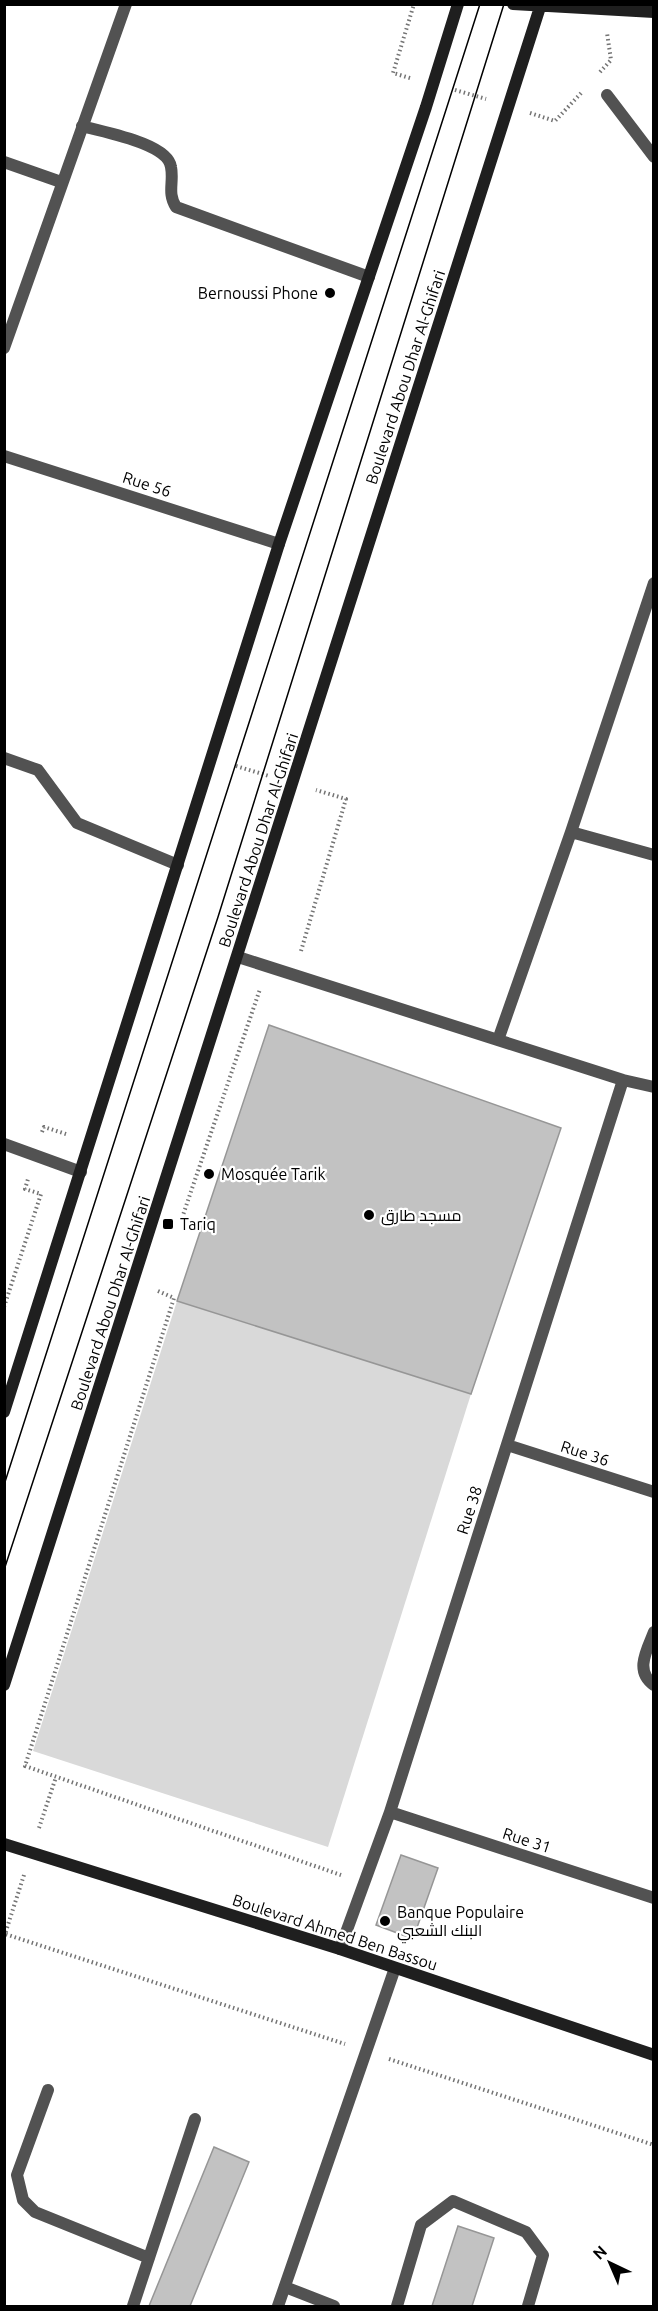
<svg xmlns="http://www.w3.org/2000/svg" width="658" height="2311" font-family="Ubuntu,Cairo,sans-serif">
	<style>
		.green { fill: #d9d9d9 }
		.building { fill: #c2c2c2; stroke: #969696; stroke-width: 1.5 }
		.lines { fill: none; stroke-linecap: round; stroke-linejoin: round }
		.path { stroke: #747474; stroke-width: 4; stroke-dasharray: 1.5 3; stroke-linecap: butt }
		.lane { stroke: #525252; stroke-width: 12 }
		.street { stroke: #525252; stroke-width: 12 }
		.secondary { stroke: #1f1f1f; stroke-width: 12 }
		.tram { stroke: #000; stroke-width: 1.5 }
		.poi-dot { fill: #000; stroke: #fff; stroke-width: 2 }
		.labels { text-anchor: middle; stroke-width: 4.5; stroke-linejoin: round; paint-order: stroke }
		.poi-label { font-size: 16px; fill: #000; stroke: #fff; text-anchor: start }
		.street-label { font-size: 16px; fill: #000; stroke: #fff }
	</style>
	<rect width="100%" height="100%" fill="#fff"/>
	<path class="green" d="M177 1301 471 1394 328 1847 33 1751Z"/>
	<path class="building" d="M269 1025 561 1128 471 1394 177 1301Z
		M401 1855 438 1868 413 1939 376 1925Z
		M214 2147 249 2162 190 2306H149Z
		M458 2226 494 2238 472 2306H432Z"/>
	<g class="lines">
		<path class="path" d="M600 72 611 60 607 33
			M410 78 393 73 414 4
			M455 90 486 99
			M530 113 555 121 583 91
			M236 766 269 776
			M301 951 346 799 316 790
			M42 1132 44 1127 66 1134
			M182 1218 260 989
			M158 1291 174 1298 25 1766 341 1875
			M4 1307 41 1194 25 1189 28 1179
			M39 1828 56 1777
			M24 1875 5 1934 345 2044
			M389 2059 654 2145"/>
		<path class="lane" d="M607 95 654 157
			M48 2090 17 2175 23 2200 35 2212 149 2258
			M285 2287 334 2306
			M133 2306 195 2119
			M397 2306 421 2225 453 2201 526 2232 543 2255 528 2306"/>
		<path class="street" d="M82 126C102 132 168 143 171 167 174 182 167 193 176 207L369 277
			M4 162 61 182
			M4 348 126 4
			M4 456 279 544
			M4 758 38 770 77 823 178 865
			M571 832 654 855
			M238 957 623 1080 654 1087
			M498 1040 571 832 654 583
			M4 1144 81 1172
			M507 1445 654 1492
			M654 1632C647 1650 634 1671 654 1685
			M390 1812 654 1898
			M340 1949 390 1812 623 1080
			M278 2306 395 1968"/>
		<path class="secondary" d="M513 4 654 12
			M4 1412 279 544 426 107 458 4
			M4 1685 541 4
			M4 1844 340 1949 654 2055"/>
		<path class="tram" d="M4 1485 480 4
			M4 1570 218 917 504 4"/>
	</g>
	<g class="poi-dot">
		<circle cx="330" cy="293" r="6"/>
		<circle cx="209" cy="1174" r="6"/>
		<circle cx="369" cy="1215" r="6"/>
		<rect x="162" y="1218" width="12" height="12" rx="3"/>
		<circle cx="385" cy="1921" r="6"/>
	</g>
	<g class="labels">
		<g class="poi-label">
			<text x="318" y="299" text-anchor="end">Bernoussi Phone</text>
			<text x="221" y="1180">Mosquée Tarik</text>
			<text x="381" y="1221">مسجد طارق</text>
			<text x="180" y="1230">Tariq</text>
			<text x="397" y="1918">Banque Populaire<tspan x="397" dy="18">البنك الشعبي</tspan></text>
		</g>
		<g class="street-label">
			<text transform="translate(405 377) rotate(-72)" y="6">Boulevard Abou Dhar Al-Ghifari</text>
			<text transform="translate(147 484) rotate(18)" y="6">Rue 56</text>
			<text transform="translate(258 840) rotate(-72)" y="6">Boulevard Abou Dhar Al-Ghifari</text>
			<text transform="translate(110 1303) rotate(-72)" y="6">Boulevard Abou Dhar Al-Ghifari</text>
			<text transform="translate(585 1453) rotate(18)" y="6">Rue 36</text>
			<text transform="translate(469 1510) rotate(-72)" y="6">Rue 38</text>
			<text transform="translate(527 1840) rotate(18)" y="6">Rue 31</text>
			<text transform="translate(335 1932) rotate(18)" y="6">Boulevard Ahmed Ben Bassou</text>
		</g>
	</g>
	<rect width="658" height="2311" fill="none" stroke="#000000" stroke-width="12"/>
	<g transform="translate(610 2263) rotate(316)" stroke="#ffffff" stroke-width="4.5" paint-order="stroke">
	<path d="M0-4.5L10 22L0 15L-10 22Z" fill="#000000"/>
	<text y="-9" font-size="16" font-weight="bold" text-anchor="middle" fill="#000000">N</text>
	</g>
</svg>
